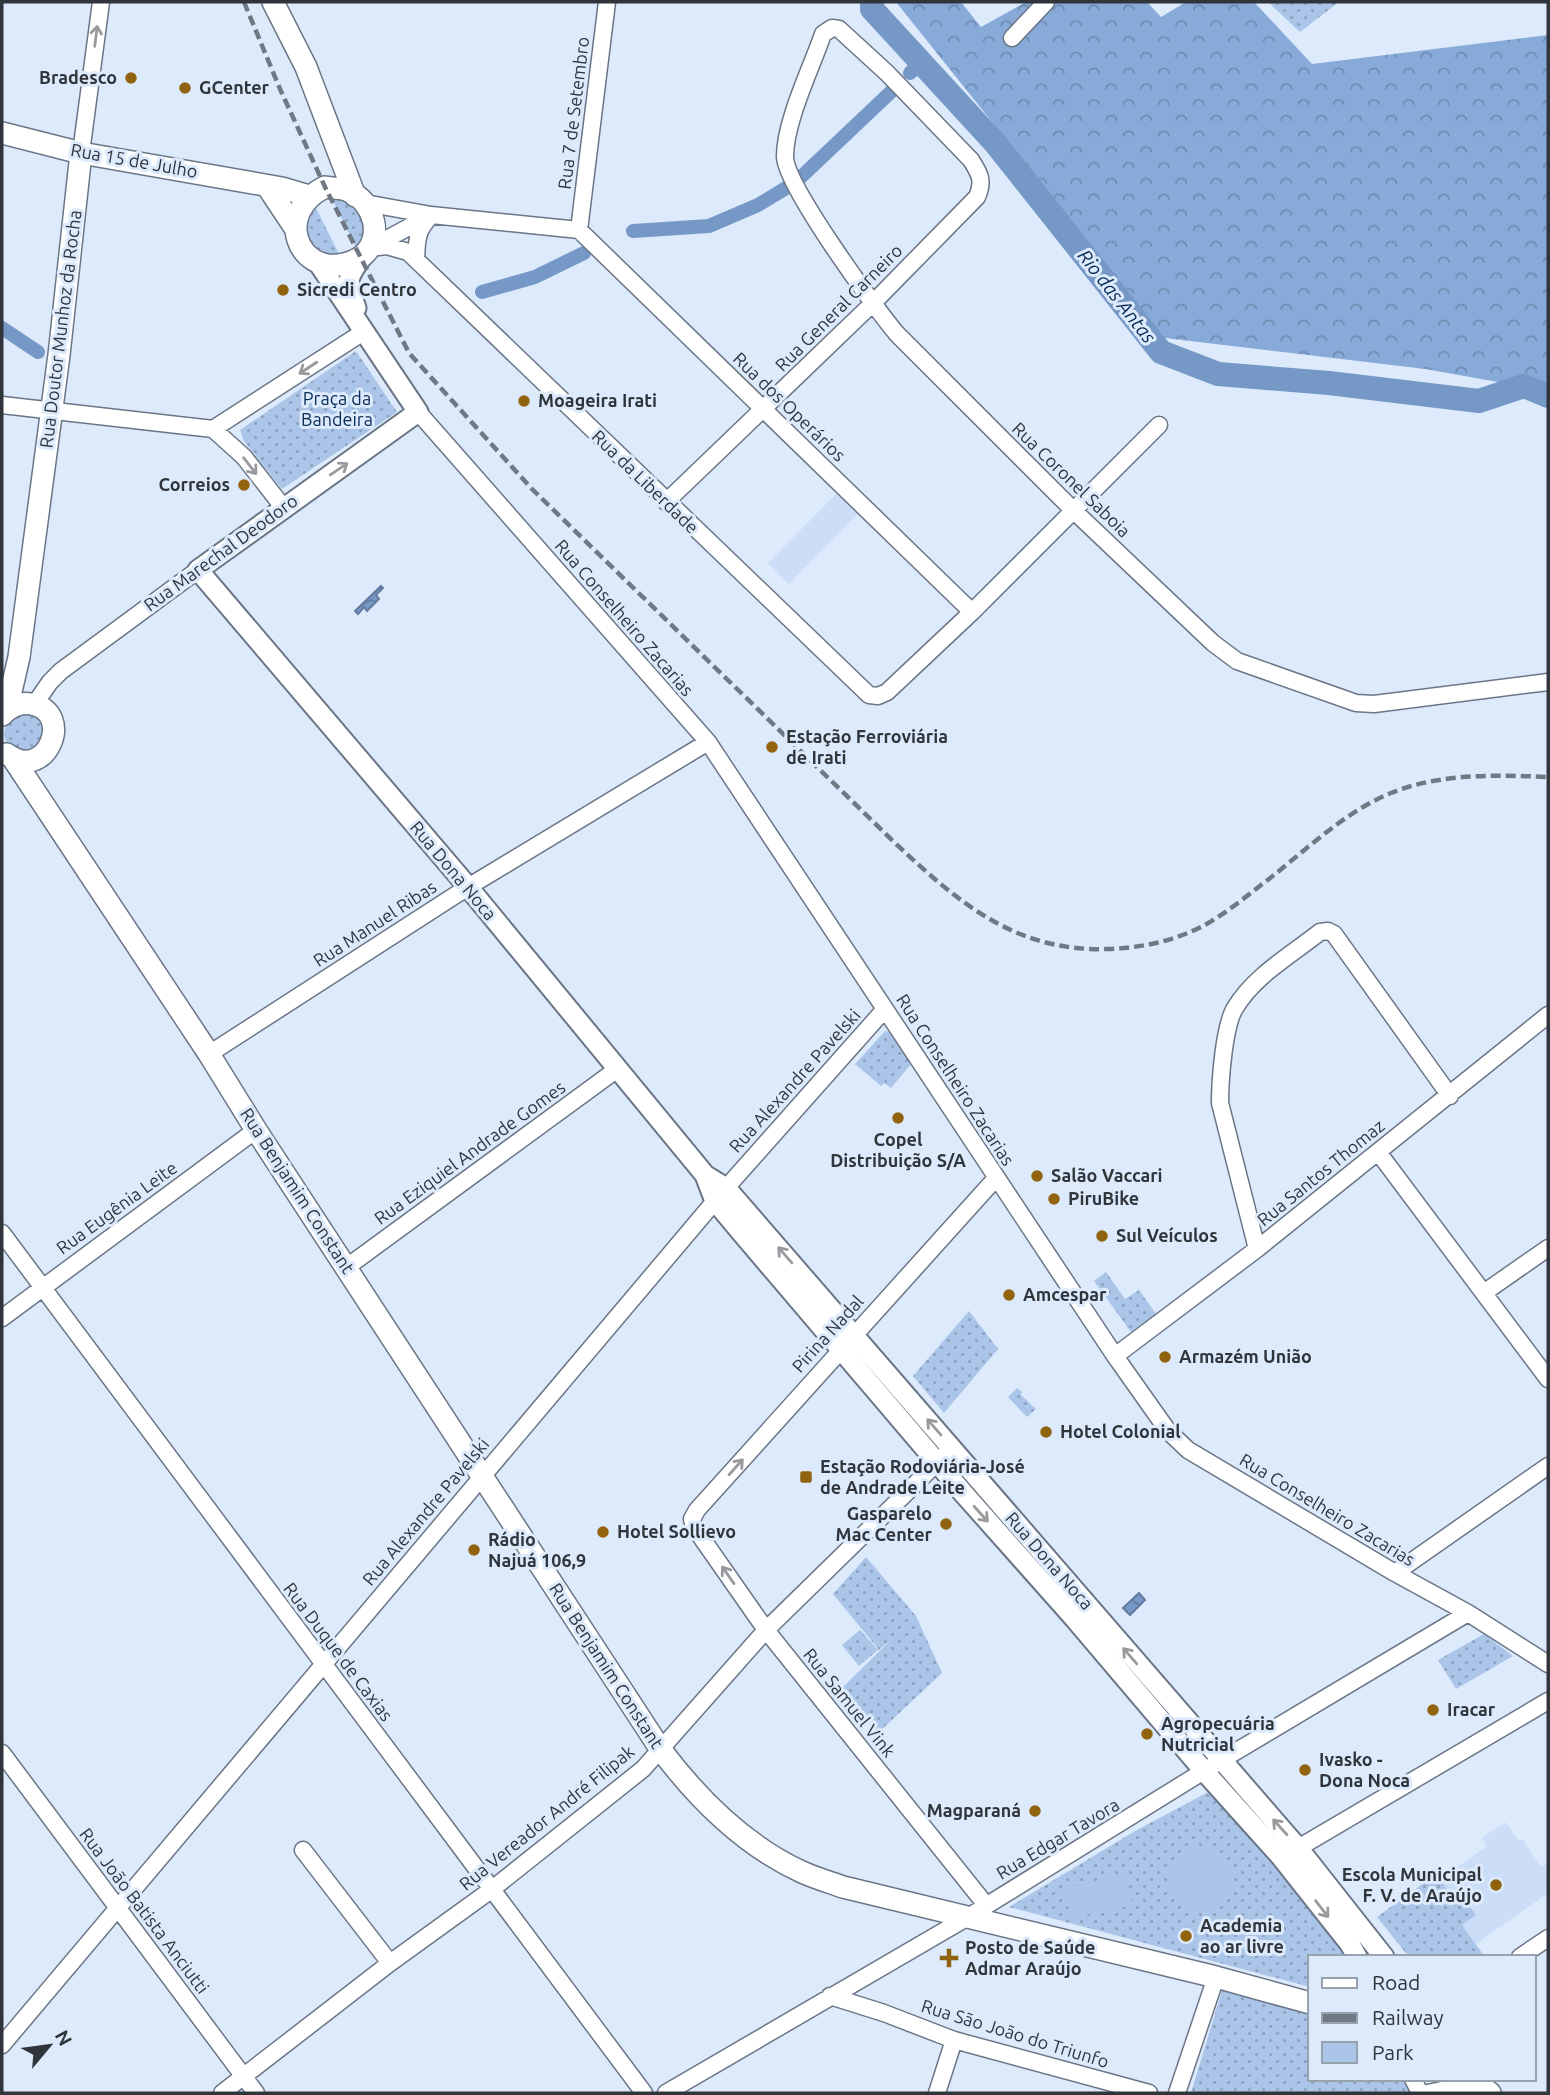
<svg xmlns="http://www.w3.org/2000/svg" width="1550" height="2095" font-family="Ubuntu,sans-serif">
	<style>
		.built { fill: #ccdef7 }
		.green { fill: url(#green-dots) }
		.forest { fill: url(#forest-crowns) }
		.pitch { fill: #abc5e9 }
		.water { fill: url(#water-waves); stroke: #617a9d; stroke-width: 2 }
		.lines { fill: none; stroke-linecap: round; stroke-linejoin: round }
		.canal { stroke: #7698c6; stroke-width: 14 }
		.river { stroke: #7698c6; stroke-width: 24 }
		.minor-casing { stroke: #6a7686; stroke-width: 19 }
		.tertiary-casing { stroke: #6a7686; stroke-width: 23 }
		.secondary-casing { stroke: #6a7686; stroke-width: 24 }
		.minor { stroke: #fff; stroke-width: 16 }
		.tertiary { stroke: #fff; stroke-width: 19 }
		.secondary { stroke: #fff; stroke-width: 21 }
		.rail { stroke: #6f7883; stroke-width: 4.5; stroke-dasharray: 10 5; stroke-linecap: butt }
		.oneway { stroke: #989a9e }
		.poi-dot { fill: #91630e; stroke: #dceafc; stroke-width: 2.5 }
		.labels { text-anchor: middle; stroke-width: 6; stroke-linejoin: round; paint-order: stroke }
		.poi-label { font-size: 18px; font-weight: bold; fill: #30353c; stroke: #dceafc; text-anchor: start }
		.street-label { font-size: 18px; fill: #30353c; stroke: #dceafc }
		.park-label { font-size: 18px; fill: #082b55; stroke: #dceafc }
		.water-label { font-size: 19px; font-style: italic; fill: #062954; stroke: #dceafc }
	</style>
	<defs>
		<pattern id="green-dots" width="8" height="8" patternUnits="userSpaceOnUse" patternTransform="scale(1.75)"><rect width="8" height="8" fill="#abc5e9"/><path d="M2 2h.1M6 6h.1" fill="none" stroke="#8ca1be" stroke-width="1.8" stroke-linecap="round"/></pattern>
		<pattern id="forest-crowns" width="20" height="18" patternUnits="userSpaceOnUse" patternTransform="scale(1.75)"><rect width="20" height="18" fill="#88aad9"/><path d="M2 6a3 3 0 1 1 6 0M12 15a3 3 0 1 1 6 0" fill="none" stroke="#708bb1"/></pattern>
		<pattern id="water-waves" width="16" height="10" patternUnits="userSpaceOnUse" patternTransform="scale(1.75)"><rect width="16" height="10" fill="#7698c6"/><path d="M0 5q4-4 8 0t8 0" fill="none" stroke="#617da2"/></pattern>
	</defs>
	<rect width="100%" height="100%" fill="#dceafc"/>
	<path class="built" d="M843 487 864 507 789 584 768 563Z
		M1505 1822 1519 1841 1522 1839 1541 1867 1548 1863V1893L1476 1944 1462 1925 1475 1914 1459 1892 1452 1896 1440 1879 1487 1846 1482 1838Z"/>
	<path class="green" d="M1268 2H1339L1300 32Z
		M330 195H337L360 208 368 233 358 252Z
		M312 200 342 260 311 251 302 219Z
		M356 351 397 412 282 489 244 441 240 430Z
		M26 711C46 717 44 723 44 742L26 754 7 745 4 735 6 724Z
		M885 1031 891 1032 911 1064 891 1088 884 1083 881 1086 855 1064Z
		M1106 1272 1125 1299 1139 1290 1156 1314 1131 1332 1094 1281Z
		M969 1311 998 1349 944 1413 913 1376Z
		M1017 1388 1022 1392 1021 1395 1036 1409 1027 1417 1008 1397Z
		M866 1557 916 1616 942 1673 878 1733 843 1687 893 1638 879 1650 833 1594Z
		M860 1630 878 1650 859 1666 842 1645Z
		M1484 1634 1513 1656 1456 1689 1438 1660Z
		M1210 1791 1338 1933 1352 1957H1310V1987L1009 1907 1135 1831Z
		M1436 1874 1452 1896 1459 1892 1476 1915 1462 1925 1485 1957H1409L1377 1917Z
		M1224 1984 1310 2013V2079H1404L1413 2087 1414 2093H1191Z"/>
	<path class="forest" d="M896 2H961L981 27 1026 2H1147L1161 17 1186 2H1254L1312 64 1548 35V391L1425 369 1165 338Z"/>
	<path class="pitch" d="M1169 1878a32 32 0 1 1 64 0a32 32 0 1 1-64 0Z
		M1125 1875 1132 1905 1071 1918 1064 1888Z"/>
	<path class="water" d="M381 586 383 588 376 595 379 599 367 611 364 607 358 614 355 611Z
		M1139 1593 1145 1600 1130 1615 1123 1608Z"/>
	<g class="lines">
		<path class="canal" d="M910 73 921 62
			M801 177 895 88
			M633 231 709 226 758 205 786 188
			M482 292 535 277 584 253
			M2 328 38 352"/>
		<path class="river" d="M872 2V9L996 144 1161 352 1218 374 1329 383 1479 401 1524 386 1548 396"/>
		<defs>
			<path id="minor" d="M1012 38 1046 2
				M81 153 101 2
				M365 203 431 215 579 230
				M579 230 972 612
				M579 230 607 2
				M372 247 431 215
				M369 248 387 246 408 252 869 695 878 696 887 692 972 612 1159 425
				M416 260C417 241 416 231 430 217
				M2 405 213 429 244 457 283 507
				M418 412 708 742 1115 1356 1168 1431 1188 1450 1395 1573 1468 1613 1548 1664
				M213 429 365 331
				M666 502 872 304 977 197C984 181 980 174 971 160L887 73 839 29 832 28 823 34C811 69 785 121 785 157 786 186 875 308 897 334L1073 510 1213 643 1237 661 1356 703 1374 704 1548 682
				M34 705 50 682 61 671 198 570
				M209 1054 468 887 708 742
				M1378 1152 1548 1379
				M2 1233 644 2093
				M1257 1249 1220 1103C1220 1081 1224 1026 1235 1008 1254 976 1291 955 1320 932L1328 931 1334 934 1450 1096
				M347 1267 616 1070
				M1485 1292 1548 1248
				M2 1318 256 1130
				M1115 1356 1257 1249 1548 1015
				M1395 1573 1548 1466
				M2 1753 256 2093
				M303 1850 390 1963
				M1288 1854 1548 1701
				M986 1905 766 1630 694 1527 692 1519 697 1510 996 1178
				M1520 1957 1548 1938
				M830 1996 884 2013 954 2040 1149 2093
				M2 2045 726 1188 885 1009
				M1413 2079 1420 2093
				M222 2093 390 1963 491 1890 643 1769 766 1630 952 1448
				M666 2093 968 1917 1220 1761 1468 1613
				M937 2093 954 2040
				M1177 2093 1216 1977
				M1427 2093 1477 2083"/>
			<path id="tertiary" d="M319 264 418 412 198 570 468 887 705 1175 726 1188 1298 1848 1384 1957
				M356 308C345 278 347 277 365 253
				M705 1175 715 1201 740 1231 964 1494 1075 1619 1204 1771 1282 1858 1350 1944 1357 1957"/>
			<path id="secondary" d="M273 2 306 67 355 196
				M2 133 81 153 282 188 309 196
				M267 186 295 228
				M325 187C331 188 339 188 346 190 368 198 382 225 370 247 364 257 354 262 344 264 298 275 273 213 325 187Z
				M7 709 19 657 59 355 81 153
				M2 715C10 707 19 702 31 704 76 712 46 784 7 754
				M12 757 209 1054 256 1130 661 1750C698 1799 745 1846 802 1872 815 1878 829 1882 843 1887L1216 1977 1310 2003
				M1471 2079 1490 2093"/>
		</defs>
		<use href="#minor" class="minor-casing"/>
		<use href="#tertiary" class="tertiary-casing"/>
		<use href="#secondary" class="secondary-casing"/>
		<use href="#minor" class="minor"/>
		<use href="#tertiary" class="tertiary"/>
		<use href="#secondary" class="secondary"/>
		<path class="rail" d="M244 2 280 89 325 187 409 353 532 489 895 843C958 902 1015 952 1107 949 1139 948 1170 942 1199 928 1223 916 1244 898 1265 882 1304 852 1344 812 1391 793 1440 773 1496 775 1548 777"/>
	</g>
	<defs><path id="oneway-shaft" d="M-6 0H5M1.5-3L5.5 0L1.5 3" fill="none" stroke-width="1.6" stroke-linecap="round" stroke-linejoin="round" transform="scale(1.75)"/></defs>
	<g class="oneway">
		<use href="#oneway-shaft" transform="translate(96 36) rotate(-83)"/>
		<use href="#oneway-shaft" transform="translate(308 368) rotate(147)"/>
		<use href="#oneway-shaft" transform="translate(250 466) rotate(52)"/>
		<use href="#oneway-shaft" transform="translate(339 469) rotate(-34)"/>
		<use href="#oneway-shaft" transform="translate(785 1255) rotate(-131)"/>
		<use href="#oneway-shaft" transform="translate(934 1427) rotate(-131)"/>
		<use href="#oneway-shaft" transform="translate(736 1467) rotate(-48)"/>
		<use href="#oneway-shaft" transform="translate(981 1514) rotate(48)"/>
		<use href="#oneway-shaft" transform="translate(728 1575) rotate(-125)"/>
		<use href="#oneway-shaft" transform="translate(1130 1656) rotate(-131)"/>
		<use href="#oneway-shaft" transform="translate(1280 1827) rotate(-132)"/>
		<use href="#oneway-shaft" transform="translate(1322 1909) rotate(52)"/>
	</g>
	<g class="poi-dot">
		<circle cx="131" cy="78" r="7"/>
		<circle cx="185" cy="88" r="7"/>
		<circle cx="283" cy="290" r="7"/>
		<circle cx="524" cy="401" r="7"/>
		<circle cx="244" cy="485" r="7"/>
		<circle cx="772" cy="747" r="7"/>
		<circle cx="898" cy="1118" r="7"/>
		<circle cx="1037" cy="1176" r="7"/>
		<circle cx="1054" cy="1199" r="7"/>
		<circle cx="1102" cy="1236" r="7"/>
		<circle cx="1009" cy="1295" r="7"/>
		<circle cx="1165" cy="1357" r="7"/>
		<circle cx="1046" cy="1432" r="7"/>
		<rect x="799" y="1470" width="14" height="14" rx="3.5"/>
		<circle cx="946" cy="1524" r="7"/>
		<circle cx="603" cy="1532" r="7"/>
		<circle cx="474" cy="1550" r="7"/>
		<circle cx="1433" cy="1710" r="7"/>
		<circle cx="1147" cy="1734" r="7"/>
		<circle cx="1305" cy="1770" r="7"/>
		<circle cx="1035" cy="1811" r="7"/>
		<circle cx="1496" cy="1885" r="7"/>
		<circle cx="1186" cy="1936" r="7"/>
		<path d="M945.5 1947.5h7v7h7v7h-7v7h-7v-7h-7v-7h7z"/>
	</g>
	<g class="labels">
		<g class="poi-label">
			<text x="117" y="84" text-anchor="end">Bradesco</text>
			<text x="199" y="94">GCenter</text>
			<text x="297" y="296">Sicredi Centro</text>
			<text x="538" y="407">Moageira Irati</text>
			<text x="230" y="491" text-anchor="end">Correios</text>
			<text x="786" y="743">Estação Ferroviária<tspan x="786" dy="21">de Irati</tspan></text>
			<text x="898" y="1146" text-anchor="middle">Copel<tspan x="898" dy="21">Distribuição S/A</tspan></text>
			<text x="1051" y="1182">Salão Vaccari</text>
			<text x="1068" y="1205">PiruBike</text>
			<text x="1116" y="1242">Sul Veículos</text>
			<text x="1023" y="1301">Amcespar</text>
			<text x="1179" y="1363">Armazém União</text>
			<text x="1060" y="1438">Hotel Colonial</text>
			<text x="820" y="1473">Estação Rodoviária-José<tspan x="820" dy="21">de Andrade Leite</tspan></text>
			<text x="932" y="1520" text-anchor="end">Gasparelo<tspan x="932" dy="21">Mac Center</tspan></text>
			<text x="617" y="1538">Hotel Sollievo</text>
			<text x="488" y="1546">Rádio<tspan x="488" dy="21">Najuá 106,9</tspan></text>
			<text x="1447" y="1716">Iracar</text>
			<text x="1161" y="1730">Agropecuária<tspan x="1161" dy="21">Nutricial</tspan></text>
			<text x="1319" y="1766">Ivasko -<tspan x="1319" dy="21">Dona Noca</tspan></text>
			<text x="1021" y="1817" text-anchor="end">Magparaná</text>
			<text x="1482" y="1881" text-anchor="end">Escola Municipal<tspan x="1482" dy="21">F. V. de Araújo</tspan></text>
			<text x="1200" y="1932">Academia<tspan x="1200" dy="21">ao ar livre</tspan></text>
			<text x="965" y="1954">Posto de Saúde<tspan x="965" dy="21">Admar Araújo</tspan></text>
		</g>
		<g class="street-label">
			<text transform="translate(574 113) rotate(-83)" y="6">Rua 7 de Setembro</text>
			<text transform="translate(134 161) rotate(10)" y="6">Rua 15 de Julho</text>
			<text transform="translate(839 308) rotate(-45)" y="6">Rua General Carneiro</text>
			<text transform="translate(61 329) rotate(-83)" y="6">Rua Doutor Munhoz da Rocha</text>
			<text transform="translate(789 407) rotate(44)" y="6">Rua dos Operários</text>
			<text transform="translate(1071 480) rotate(44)" y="6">Rua Coronel Saboia</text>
			<text transform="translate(645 482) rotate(44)" y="6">Rua da Liberdade</text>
			<text transform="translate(221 553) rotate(-36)" y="6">Rua Marechal Deodoro</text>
			<text transform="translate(624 618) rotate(49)" y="6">Rua Conselheiro Zacarias</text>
			<text transform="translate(453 871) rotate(50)" y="6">Rua Dona Noca</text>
			<text transform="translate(375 924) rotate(-33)" y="6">Rua Manuel Ribas</text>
			<text transform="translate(955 1080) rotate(57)" y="6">Rua Conselheiro Zacarias</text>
			<text transform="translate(795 1081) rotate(-48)" y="6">Rua Alexandre Pavelski</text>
			<text transform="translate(470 1153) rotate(-36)" y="6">Rua Eziquiel Andrade Gomes</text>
			<text transform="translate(1321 1173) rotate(-39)" y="6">Rua Santos Thomaz</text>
			<text transform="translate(297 1191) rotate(57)" y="6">Rua Benjamim Constant</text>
			<text transform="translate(117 1208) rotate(-36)" y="6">Rua Eugênia Leite</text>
			<text transform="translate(828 1334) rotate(-48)" y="6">Pirina Nadal</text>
			<text transform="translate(1327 1510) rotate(31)" y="6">Rua Conselheiro Zacarias</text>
			<text transform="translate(426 1512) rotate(-50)" y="6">Rua Alexandre Pavelski</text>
			<text transform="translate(1049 1561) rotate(49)" y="6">Rua Dona Noca</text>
			<text transform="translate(338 1652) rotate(53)" y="6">Rua Duque de Caxias</text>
			<text transform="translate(606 1666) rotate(57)" y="6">Rua Benjamim Constant</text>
			<text transform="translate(849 1703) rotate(51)" y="6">Rua Samuel Vink</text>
			<text transform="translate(547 1818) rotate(-39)" y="6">Rua Vereador André Filipak</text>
			<text transform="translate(1058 1839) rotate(-31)" y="6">Rua Edgar Tavora</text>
			<text transform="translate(144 1911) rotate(53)" y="6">Rua João Batista Anciutti</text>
			<text transform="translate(1015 2034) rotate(17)" y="6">Rua São João do Triunfo</text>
		</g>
		<g class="park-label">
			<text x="337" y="405">Praça da<tspan x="337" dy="21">Bandeira</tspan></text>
		</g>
		<g class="water-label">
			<text transform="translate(1117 296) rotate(52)" y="7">Rio das Antas</text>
		</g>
	</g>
	<rect width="1550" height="2095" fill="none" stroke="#30353c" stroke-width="7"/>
	<rect x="1308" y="1955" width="228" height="126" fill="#dceafc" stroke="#97a2af" stroke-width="2"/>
	<rect x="1322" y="1978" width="35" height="10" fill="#ffffff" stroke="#97a2af" stroke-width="2"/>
	<text x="1372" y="1990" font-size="21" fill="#30353c">Road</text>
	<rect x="1322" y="2013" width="35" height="10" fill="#6f7883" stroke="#97a2af" stroke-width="2"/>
	<text x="1372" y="2025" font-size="21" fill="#30353c">Railway</text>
	<rect x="1322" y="2042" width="35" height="21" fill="#abc5e9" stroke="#97a2af" stroke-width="2"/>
	<text x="1372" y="2060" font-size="21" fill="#30353c">Park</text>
	<g transform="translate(49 2046) rotate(61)" stroke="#dceafc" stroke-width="5" paint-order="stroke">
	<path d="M0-5L12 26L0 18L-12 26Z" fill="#30353c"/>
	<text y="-10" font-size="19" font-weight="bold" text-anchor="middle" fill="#30353c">N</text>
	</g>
</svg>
